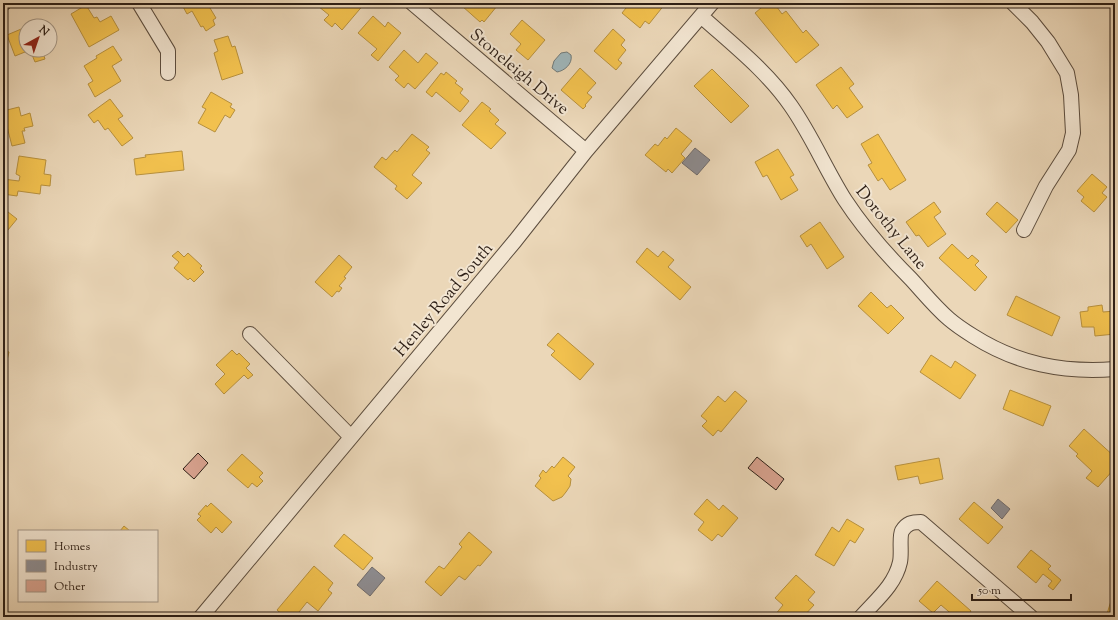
<svg xmlns="http://www.w3.org/2000/svg" width="1118" height="620" font-family="'Sorts Mill Goudy',serif">
	<style>
		.water { fill: #9fb6bb; stroke: #717a79 }
		.homes { fill: #f2c14e; stroke: #b7903d }
		.industry { fill: #8d8d92; stroke: #706c6d }
		.building { fill: #d8a28f; stroke: #2d1f16 }
		.lines { fill: none; stroke-linecap: round; stroke-linejoin: round }
		.minor-casing { stroke: #5c4d3e; stroke-width: 16 }
		.minor { stroke: #f2e5d1; stroke-width: 14 }
		.labels { text-anchor: middle; stroke-width: 4; stroke-linejoin: round; paint-order: stroke }
		.street-label { font-size: 17px; fill: #2d1f16; stroke: #f2e5d1 }
	</style>
	<rect width="100%" height="100%" fill="#ebd7b8"/>
	<filter id="stains"><feTurbulence type="fractalNoise" baseFrequency=".005" numOctaves="4"/><feColorMatrix values="0 0 0 0 .2 0 0 0 0 .09 0 0 0 0 .02 0 0 0 .5 -.17"/></filter>
	<radialGradient id="worn" r=".72"><stop offset=".6" stop-color="#630" stop-opacity="0"/><stop offset="1" stop-color="#630" stop-opacity=".3"/></radialGradient>
	<path class="water" d="M567 52 571 55C573 64 564 71 557 72L552 68 554 61 561 53Z"/>
	<path class="homes" d="M181 3H207L216 18 213 20 215 25 206 31 203 26 201 27 192 11 187 14Z
		M321 3H365L342 30 335 23 332 27 324 20 329 15 318 6Z
		M464 3H494L497 6 484 22 482 20 480 22 462 6Z
		M630 3H663L665 4 649 24 645 21 640 28 622 13Z
		M767 3H774L782 14 786 11 803 33 806 30 819 45 796 63 755 13Z
		M86 5 94 18 97 17 100 22 111 16 119 30 89 47 71 14Z
		M373 16 385 27 388 22 401 33 378 61 371 55 377 49 358 33Z
		M522 20 545 40 528 60 516 50 521 44 510 34Z
		M41 22 42 26H30Z
		M26 27V50H42L45 59 35 62 30 50 15 56 7 35Z
		M613 29 625 40 621 45 626 50 618 60 622 63 616 70 594 51Z
		M228 36 232 47 235 46 243 73 222 80 214 53 218 51 214 40Z
		M113 46 122 60 112 66 121 81 95 97 88 84 93 81 84 66 97 58 96 56Z
		M404 50 418 63 426 53 438 63 415 89 408 83 404 88 395 80 399 76 389 67Z
		M841 67 854 84 849 88 863 107 847 118 837 105 833 109 816 85Z
		M580 68 596 83 587 93 592 97 585 105 586 106 583 109 561 90Z
		M712 69 749 106 731 123 694 86Z
		M446 72 457 81 455 83 463 89 460 93 469 101 460 112 436 92 432 97 426 92 441 73 444 75Z
		M211 92 232 104 230 107 235 110 230 118 225 115 215 132 198 123 206 109 202 107Z
		M110 99 123 116 118 119 133 138 122 146 108 128 105 130 98 120 94 123 88 115Z
		M482 102 491 109 489 111 499 120 495 124 506 133 491 149 462 125Z
		M19 107 21 116 30 113 33 126 24 128 25 131H22L25 143 12 146 3 111Z
		M676 128 692 141 681 154 685 158 672 173 668 169 666 172 645 155 655 144 658 146 665 137 667 139Z
		M412 134 429 147 426 150 430 153 412 175 422 183 407 199 395 189 397 186 374 167 382 157 386 160 395 150 397 152Z
		M878 134 906 180 890 190 882 178 878 181 868 165 872 163 861 144Z
		M778 149 794 175 790 177 798 190 781 200 767 175 763 177 755 162Z
		M182 151 184 170 136 175 134 159 146 157 145 155Z
		M19 156 46 160 44 174 51 175 50 186 41 185 40 194 18 191 17 196 3 194V179L19 181 20 176 16 174Z
		M1092 174 1107 187 1102 193 1107 197 1094 212 1081 201 1084 197 1077 191Z
		M934 202 941 212 934 217 946 234 928 247 919 235 916 236 906 222Z
		M997 202 1018 220 1006 233 986 214Z
		M3 208 17 219 3 236Z
		M820 222 844 257 827 269 811 244 807 247 800 236Z
		M952 244 968 259 972 255 979 261 975 265 987 277 975 291 939 258Z
		M647 248 658 257 663 251 674 260 668 267 691 287 680 300 636 262Z
		M178 251 184 257 188 253 202 266 200 268 204 272 194 282 190 278 188 280 174 268 179 262 172 256Z
		M339 255 352 267 344 277 346 278 339 286 342 288 339 292 337 291 332 297 315 282Z
		M871 292 887 308 891 305 904 318 888 334 858 306Z
		M1016 296 1060 317 1052 336 1007 315Z
		M1102 305 1103 312 1115 311V334L1095 336 1094 327H1082L1080 312 1088 311V307Z
		M558 333 594 364 580 380 551 355 555 351 547 345Z
		M3 350 9 352 3 377Z
		M232 350 237 355 239 353 250 364 246 368 253 375 248 379 244 375 224 394 215 384 225 374 216 365Z
		M931 355 951 368 955 361 976 375 960 399 920 372Z
		M1010 390 1051 406 1043 426 1003 409Z
		M735 391 747 401 721 432 718 430 713 436 702 426 707 421 701 416 718 396 725 402Z
		M1084 429 1115 457V468L1098 487 1086 478 1092 471 1076 456 1078 454 1069 446Z
		M242 454 263 473 259 477 263 481 257 487 252 483 248 488 227 470Z
		M563 457 575 467 568 476 571 479 570 486 566 492 562 497 553 501 535 486 541 478 539 476 543 470 546 473 552 466 554 468Z
		M939 458 943 479 920 484 918 476 898 480 895 466Z
		M707 499 719 510 723 505 738 518 722 537 718 534 712 541 698 530 704 522 694 514Z
		M974 502 1003 527 988 544 959 519Z
		M211 503 232 522 222 533 216 527 211 533 197 520 201 516 198 514 206 505 207 507Z
		M847 519 864 529 855 543 850 540 834 566 815 555 832 527 839 532Z
		M124 526 130 531H120Z
		M469 532 492 552 480 566 478 565 465 580 459 576 441 596 425 582 439 566 444 569 462 547 459 544Z
		M344 534 373 558 363 570 334 546Z
		M1031 550 1051 566 1048 569 1061 580 1053 590 1048 586 1052 581 1043 574 1036 583 1017 567Z
		M314 566 333 583 328 590 332 593 318 611 307 602 295 617H285L277 610Z
		M796 575 815 592 808 600 814 605 803 617H777L775 615 783 605 775 598Z
		M937 581 971 611 967 617H955L941 605 933 613 919 601Z
		M1111 601 1115 602V617H1106Z"/>
	<path class="industry" d="M695 148 710 160 697 175 682 163Z
		M998 499 1010 509 1002 519 991 508Z
		M372 567 385 578 370 596 357 585Z"/>
	<path class="building" d="M198 453 208 463 194 479 183 469Z
		M757 457 784 479 776 490 748 468Z"/>
	<g class="lines">
		<defs>
			<path id="minor" d="M3 3H4
				M139 3 168 51V73
				M412 3 586 151
				M1013 3 1032 22 1048 42 1067 73 1071 95 1073 133 1069 150 1046 186 1024 230
				M701 16C732 44 767 71 791 106 812 136 826 170 845 200 864 229 887 255 911 279 923 292 935 307 949 319 956 325 965 331 973 336 1017 364 1063 373 1115 369
				M250 334 351 437
				M201 617 515 241 586 151 712 3
				M861 617C876 600 895 585 900 562 902 553 899 537 902 531 907 523 912 522 921 522L1031 617"/>
		</defs>
		<use href="#minor" class="minor-casing"/>
		<use href="#minor" class="minor"/>
	</g>
	<g class="labels">
		<g class="street-label">
			<text transform="translate(520 71) rotate(40)" y="6">Stoneleigh Drive</text>
			<text transform="translate(892 227) rotate(51)" y="6">Dorothy Lane</text>
			<text transform="translate(443 299) rotate(-50)" y="6">Henley Road South</text>
		</g>
	</g>
	<rect width="1118" height="620" fill="none" stroke="#ebd7b8" stroke-width="16"/>
	<rect x="4" y="4" width="1110" height="612" fill="none" stroke="#2d1f16" stroke-width="2"/>
	<rect x="8" y="8" width="1102" height="604" fill="none" stroke="#2d1f16"/>
	<rect x="18" y="530" width="140" height="72" fill="#f2e5d1" stroke="#a39686"/>
	<rect x="26" y="540" width="20" height="12" fill="#f2c14e" stroke="#a39686"/>
	<text x="54" y="550" font-size="12" fill="#2d1f16">Homes</text>
	<rect x="26" y="560" width="20" height="12" fill="#8d8d92" stroke="#a39686"/>
	<text x="54" y="570" font-size="12" fill="#2d1f16">Industry</text>
	<rect x="26" y="580" width="20" height="12" fill="#d8a28f" stroke="#a39686"/>
	<text x="54" y="590" font-size="12" fill="#2d1f16">Other</text>
	<g transform="translate(38 38) rotate(40)"><circle r="19" fill="#f2e5d1" stroke="#a39686"/>
	<path d="M0-3L7 15L0 10L-7 15Z" fill="#8f2418"/>
	<text y="-6" font-size="11" font-weight="bold" text-anchor="middle" fill="#2d1f16">N</text>
	</g>
	<path d="M972 594v6h99v-6" fill="none" stroke="#2d1f16" stroke-width="2"/>
	<text x="978" y="594" font-size="12" fill="#2d1f16" stroke="#f2e5d1" stroke-width="3" paint-order="stroke">50 m</text>
	<rect width="100%" height="100%" filter="url(#stains)"/>
	<rect width="100%" height="100%" fill="url(#worn)"/>
</svg>
